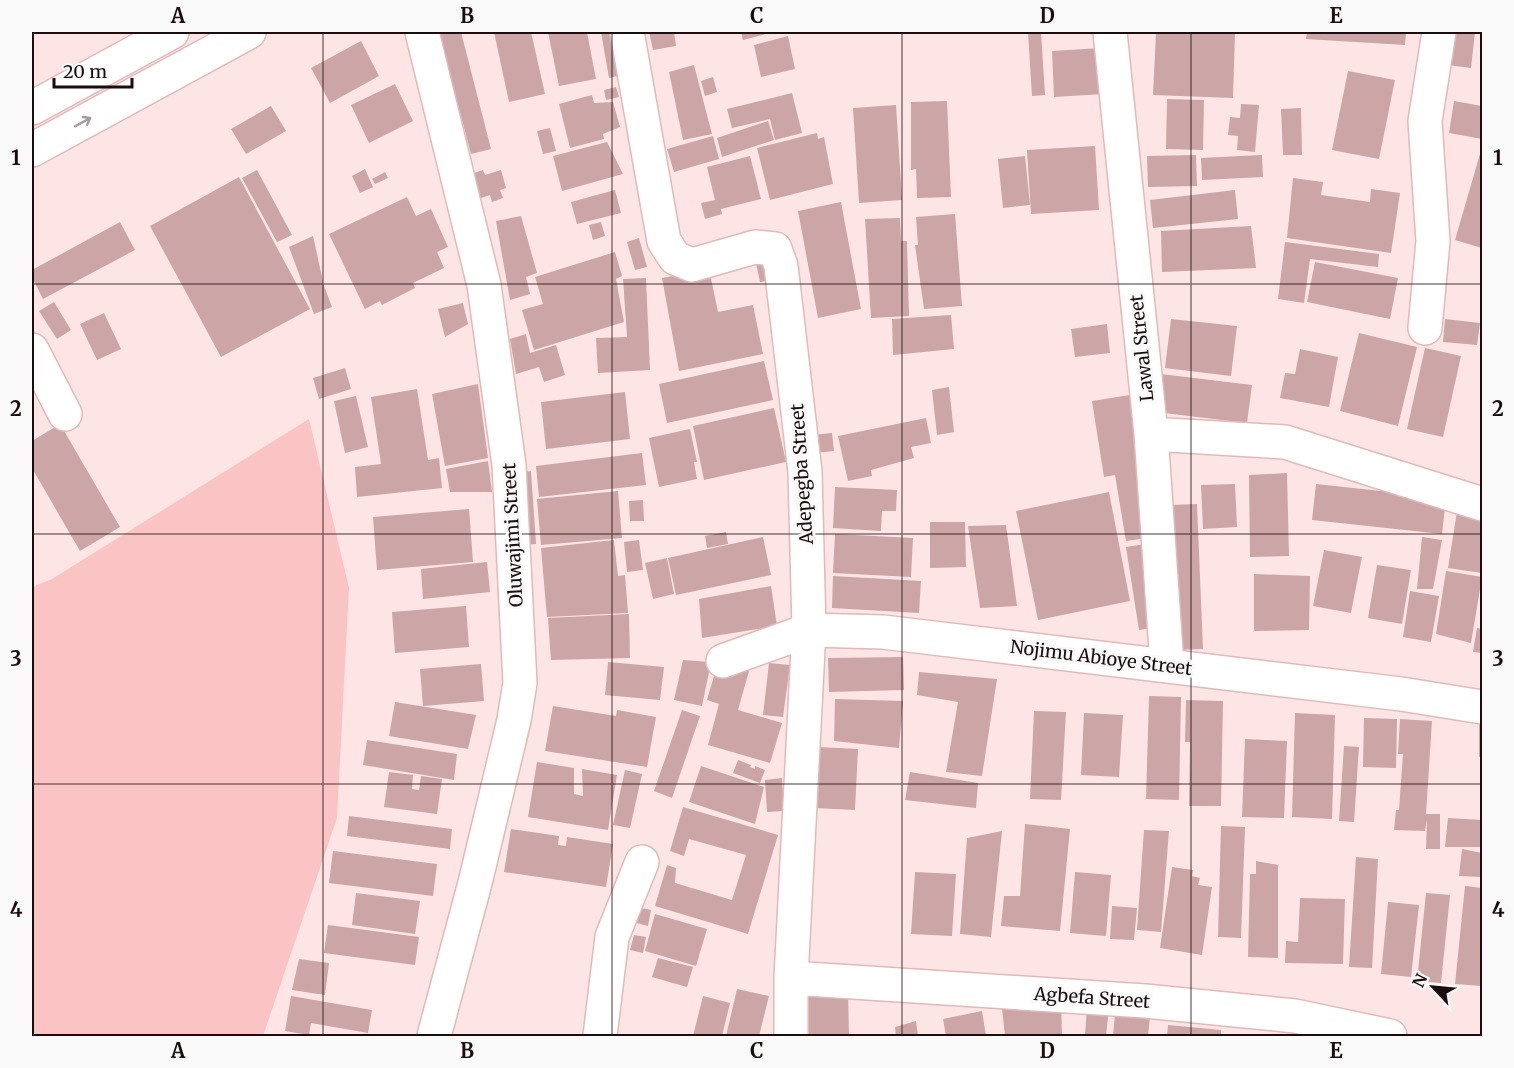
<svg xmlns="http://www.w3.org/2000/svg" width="1514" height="1068" font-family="Merriweather,serif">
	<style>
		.green { fill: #fbc4c4 }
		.building { fill: #cca5a6 }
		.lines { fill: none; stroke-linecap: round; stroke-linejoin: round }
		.minor-casing { stroke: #e1b9b9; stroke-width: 36 }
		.highway-casing { stroke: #e1b9b9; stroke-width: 36 }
		.minor { stroke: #fff; stroke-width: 33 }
		.highway { stroke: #fff; stroke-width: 33 }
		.oneway { stroke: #a49e9f }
		.grid { fill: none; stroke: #1b0d0e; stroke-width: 1.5; stroke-opacity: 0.55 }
		.labels { text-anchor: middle; stroke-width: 6; stroke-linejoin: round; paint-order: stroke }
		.street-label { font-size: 18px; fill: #1b0d0e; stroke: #f9f9f9 }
		.neatline { fill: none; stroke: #1b0d0e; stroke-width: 2 }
		.grid-label { font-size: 20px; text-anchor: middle; font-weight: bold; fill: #1b0d0e }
	</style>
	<rect width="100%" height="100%" fill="#fee5e5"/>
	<path class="green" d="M309 419 349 588 337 818 263 1036H32V587L52 579Z"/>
	<path class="building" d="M439 32H461L491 149 471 154Z
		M494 32H531L545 94 509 102Z
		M548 32H587L596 79 559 86Z
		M601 32H623L630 73 609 78Z
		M649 32H674L676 46 653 50Z
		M741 32H773L743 40Z
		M1028 32H1041L1045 95 1032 96Z
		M1156 32H1235L1233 98 1153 95Z
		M1307 32H1406L1405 45 1306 39Z
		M1453 32H1475L1471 68 1448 65Z
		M788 36 795 69 761 77 754 45Z
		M361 41 379 76 330 103 311 68Z
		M1101 48 1104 94 1054 97 1052 51Z
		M694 65 712 134 683 140 669 72Z
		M1348 71 1395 80 1379 159 1332 150Z
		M713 77 717 92 705 96 701 81Z
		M395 84 413 121 369 143 351 105Z
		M616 87 619 97 606 100 604 90Z
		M792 93 802 133 775 140 770 119 732 128 727 109Z
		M592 95 594 103 613 102 620 127 603 134 604 139 570 148 559 104Z
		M1167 99 1204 100 1203 150 1166 149Z
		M947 101 951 197 917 198 916 169 911 170V102Z
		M1454 101 1482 106V139L1449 133Z
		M1241 104 1259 105 1255 152 1237 150 1238 136 1228 135 1230 117 1240 118Z
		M896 105 902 200 859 203 853 108Z
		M271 106 286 131 246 154 231 129Z
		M1301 108 1302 155H1283L1281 109Z
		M768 121 774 140 722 157 717 138Z
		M550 128 556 151 543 154 537 131Z
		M817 133 818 139 824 137 833 184 770 200 757 148Z
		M713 136 719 159 674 172 667 149Z
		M607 142 623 174 562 191 553 156Z
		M1095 146 1099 210 1031 214 1027 150Z
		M1480 154 1482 155V248L1455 240Z
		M1196 155 1197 186 1148 187 1147 156Z
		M1262 155 1263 177 1202 180 1201 158Z
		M750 156 761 199 721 209 722 214 705 219 701 203 715 200 707 167Z
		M1025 156 1030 205 1003 208 998 159Z
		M365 169 373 187 360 193 352 176Z
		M257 170 292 235 277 242 242 178Z
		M483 170 485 175 501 170 506 188 500 190 503 198 492 202 490 195 478 199 471 174Z
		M385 172 388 178 375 184 372 179Z
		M239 177 310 309 221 357 150 226Z
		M1293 178 1323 182 1321 195 1370 202 1371 189 1400 193 1391 253 1287 238Z
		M615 190 621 213 577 224 571 202Z
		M1235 190 1238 219 1153 228 1150 200Z
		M407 197 416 216 431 209 448 247 437 252 444 268 413 283 415 288 382 305 380 301 365 309 329 234Z
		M841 202 861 309 818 318 798 211Z
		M955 214 962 306 924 309 915 245H918L916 217Z
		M521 216 537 273 526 277 530 294 510 300 496 221Z
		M900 218 901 241H907L909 316 871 318 865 219Z
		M120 222 135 250 43 299 32 277V270Z
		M601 222 605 236 593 240 589 225Z
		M1251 226 1256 268 1162 272 1161 231Z
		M313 236 324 286 332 307 314 314 289 247Z
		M639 238 647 267 635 270 627 242Z
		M1285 242 1379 254 1378 267 1310 259 1304 303 1278 299Z
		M615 252 622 276 616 279 624 322 534 350 522 310 543 304 535 277Z
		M766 252 771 280 760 282 754 254Z
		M1315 262 1398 278 1390 319 1307 302Z
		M709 269 718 312 753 305 763 354 679 371 662 278Z
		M646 278 650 370 598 373 596 338 627 337 623 279Z
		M54 302 71 330 57 339 39 311Z
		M463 303 468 324 445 337 438 309Z
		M104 313 121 349 97 360 80 324Z
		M951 315 954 349 893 355 892 319Z
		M1171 319 1237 326 1231 376 1165 368Z
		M1445 319 1480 323 1477 345 1443 342Z
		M1107 324 1110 353 1075 357 1071 329Z
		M1359 333 1417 347 1398 426 1340 411Z
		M526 334 530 353 556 345 565 375 544 382 539 367 516 374 510 339Z
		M1425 348 1461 356 1443 437 1407 429Z
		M1300 349 1338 357 1329 407 1280 398 1285 373 1295 374Z
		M764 361 773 400 667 423 659 384Z
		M345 368 351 389 319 399 313 378Z
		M1161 374 1252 385 1247 423 1156 412Z
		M478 384 488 458 445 466 432 394Z
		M949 387 954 432 937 435 932 390Z
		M417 389 428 460 439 458 442 488 357 497 355 467 381 464 371 397Z
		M625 392 630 439 546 449 541 402Z
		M1130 395 1153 537 1126 541 1115 475 1104 477 1092 401Z
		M356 396 368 447 345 453 334 401Z
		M774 408 786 462 704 480 693 426Z
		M926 418 931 443 911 447 914 458 871 470 872 476 848 481 838 436Z
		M60 424 120 527 80 551 32 468V441Z
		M690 429 697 462H694L697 479 659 487 649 438Z
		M832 433 834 451 815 453 813 435Z
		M642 453 646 485 539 497 536 466Z
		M488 461 492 492H450L446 469Z
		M531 471 536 544 522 545 517 473Z
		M1287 473 1289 556 1250 557 1249 475Z
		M1235 484 1237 527 1203 529 1201 485Z
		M1316 484 1446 498 1442 534 1312 520Z
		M835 487 897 490 896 511H882L881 531 833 528Z
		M618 491 622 538 541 545 537 499Z
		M1109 492 1130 601 1038 620 1016 511Z
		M643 500 644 521H630L629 501Z
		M1197 504 1203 649 1177 650 1171 505Z
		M1458 505 1482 508V573L1448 568Z
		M469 509 473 562 377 570 373 517Z
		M930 522H965L966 567 930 568Z
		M1006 525 1017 606 980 608 968 526Z
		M726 532 728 544 707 548 705 536Z
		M835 534 913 538 911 577 833 573Z
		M763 537 771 575 676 595 668 558Z
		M1422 537 1442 540 1433 589H1417Z
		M614 540 618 576 625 575 628 613 547 617 541 548Z
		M639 540 643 570 627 572 624 542Z
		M1145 544 1158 627 1139 630 1126 547Z
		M1324 550 1362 557 1351 613 1313 606Z
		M667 558 674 594 653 599 645 563Z
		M487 562 490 592 423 599 421 569Z
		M1377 565 1411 570 1402 624 1368 618Z
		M1446 571 1482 577 1471 643 1436 634Z
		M1254 574 1310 576 1309 630 1254 631Z
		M833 576 921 581 919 613 832 608Z
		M771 586 777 626 702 638 699 599Z
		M1410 591 1439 596 1431 642 1403 637Z
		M466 606 469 647 395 653 392 612Z
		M629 614 630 658 551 660 548 618Z
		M1477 628 1482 629V653L1473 652Z
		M903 657 904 690 829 692 828 658Z
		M683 660 711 662 702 706 674 700Z
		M608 662 664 667 660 700 605 695Z
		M718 662 749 671 738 710 782 723 770 763 708 745 719 704 707 700Z
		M769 663 790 665 783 717 763 715Z
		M481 664 484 701 423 706 420 669Z
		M919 672 997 679 982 776 946 772 958 702 917 695Z
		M1149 696 1181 697 1179 800 1146 799Z
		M835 699 903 701 899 748 834 741Z
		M1186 700 1223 701 1221 806H1189L1190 742H1185Z
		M395 702 476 715 468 749 389 736Z
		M553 706 616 716 617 710 656 717 647 767 545 751Z
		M682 710 700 716 672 798 654 791Z
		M1034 711 1066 712 1061 800 1030 799Z
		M1084 713 1123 715 1119 777 1081 775Z
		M1295 713 1335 715 1332 819 1292 817Z
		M1364 718 1397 719 1396 768 1363 767Z
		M1400 719 1432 721 1426 814H1440V849H1426L1427 819 1425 831 1394 830 1396 810H1399L1403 754H1398Z
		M1479 724H1482V757H1479Z
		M1245 739 1287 741 1284 818 1242 817Z
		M367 740 457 754 454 780 363 765Z
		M1344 746 1359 747 1354 822 1339 821Z
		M818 747 858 749 855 810 815 808Z
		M738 760 751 765 750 767 755 769V766L765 770 760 783 733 773Z
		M537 762 574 768V794L583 796 582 769 617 775 608 830 528 817Z
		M701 766 764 787 755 824 689 802Z
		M625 770 642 774 630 828 613 825Z
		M389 772 413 775 412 789 419 790 421 776 442 779 437 814 384 807Z
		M910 772 978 783 976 808 905 800Z
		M782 778 784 811 767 812 765 780Z
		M683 807 778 835 748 934 655 906 667 865 676 868 675 883 732 900 746 855 689 839 684 856 670 851Z
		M349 816 452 829 450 849 347 836Z
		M1448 818 1482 820V847H1445Z
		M1025 824 1070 829 1060 931 1001 926 1004 896H1020Z
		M1221 826 1245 827 1241 938 1218 937Z
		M511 829 559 836 558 845 566 846 567 837 613 844 606 887 504 872Z
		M1144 830 1169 831 1161 932 1137 930Z
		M1002 831 991 937 960 934 967 838Z
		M1462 849 1482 853V877L1459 876Z
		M333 851 437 864 433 896 329 883Z
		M1356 857 1378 859 1372 968 1349 967Z
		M1256 861 1278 865V958L1248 957 1250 874H1256Z
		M1172 867 1193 870 1192 876 1200 878 1198 885 1212 887 1202 955 1160 948Z
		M915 872 956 874 952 936 911 934Z
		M1075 872 1111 875 1106 936 1070 933Z
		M1465 886 1482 888V986L1455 984Z
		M356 893 420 901 415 934 352 925Z
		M1426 893 1450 895 1441 983 1417 981Z
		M1300 898 1345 899 1343 964 1285 963 1286 941 1298 942Z
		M1388 902 1419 905 1411 977 1381 974Z
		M632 906 651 910 648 926 629 921Z
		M1112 906 1137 908 1134 940 1110 939Z
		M655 914 707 929 696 966 645 951Z
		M328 925 419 937 415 965 324 953Z
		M634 935 646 937 643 953 630 950Z
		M658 958 693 967 687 987 652 977Z
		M299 959 329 963 325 995 292 990Z
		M737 989 769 996 759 1036H726Z
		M848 989 849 1036H807L806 990Z
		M291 996 372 1010 368 1033 311 1023 309 1035 285 1031Z
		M703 996 730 1003 722 1036H693Z
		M1061 1003 1062 1036H1005L1002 1008Z
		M1087 1006 1109 1007 1106 1036H1085Z
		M982 1011 986 1036H946L943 1019Z
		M1115 1014 1150 1017 1148 1036H1113Z
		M916 1021 918 1036H896L895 1027Z
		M1168 1025 1221 1030V1036H1167Z"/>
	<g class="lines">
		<defs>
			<path id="minor" d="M422 32 484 285 509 465 520 683 514 720 475 883 434 1036
				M627 32 664 241 675 258 692 265 755 247 775 249 781 266 805 472 809 630 791 978V1036
				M1110 32 1151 434 1167 665
				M1425 328 1433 241 1425 121 1439 32
				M32 350 65 414
				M1151 434 1285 442 1482 504
				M723 661 809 630 883 632 1401 694 1482 707
				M791 978 1145 1001 1295 1016 1390 1036
				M600 1036 612 937 642 862"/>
			<path id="highway" d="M32 108 172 32
				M32 150 249 32"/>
		</defs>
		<use href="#minor" class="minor-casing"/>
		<use href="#highway" class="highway-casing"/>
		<use href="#minor" class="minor"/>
		<use href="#highway" class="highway"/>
	</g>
	<defs><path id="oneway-shaft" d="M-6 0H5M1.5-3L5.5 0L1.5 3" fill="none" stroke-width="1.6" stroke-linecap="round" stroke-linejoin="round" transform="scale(1.5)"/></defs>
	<use class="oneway" href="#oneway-shaft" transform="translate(83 122) rotate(-29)"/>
	<path class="grid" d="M323 32V1036M612 32V1036M902 32V1036M1191 32V1036M32 284H1482M32 534H1482M32 784H1482"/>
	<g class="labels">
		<g class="street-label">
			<text transform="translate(1142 348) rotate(-96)" y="6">Lawal Street</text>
			<text transform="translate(802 474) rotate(-94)" y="6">Adepegba Street</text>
			<text transform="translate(513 535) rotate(-93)" y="6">Oluwajimi Street</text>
			<text transform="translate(1101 658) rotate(7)" y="6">Nojimu Abioye Street</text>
			<text transform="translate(1092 998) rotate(4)" y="6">Agbefa Street</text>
		</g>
	</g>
	<rect width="1514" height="1068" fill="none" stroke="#f9f9f9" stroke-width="66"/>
	<g transform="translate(1433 987) rotate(296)" stroke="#f9f9f9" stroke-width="4.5" paint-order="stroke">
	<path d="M0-4.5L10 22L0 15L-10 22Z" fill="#1b0d0e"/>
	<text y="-9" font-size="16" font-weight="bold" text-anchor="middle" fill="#1b0d0e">N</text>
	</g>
	<path d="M54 78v9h78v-9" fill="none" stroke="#1b0d0e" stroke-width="3"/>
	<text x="63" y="78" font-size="18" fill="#1b0d0e" stroke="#f9f9f9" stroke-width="4.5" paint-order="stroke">20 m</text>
	<rect x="33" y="33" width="1448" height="1002" class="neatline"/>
	<g class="grid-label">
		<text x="178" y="23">A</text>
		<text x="467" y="23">B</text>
		<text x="757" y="23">C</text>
		<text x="1047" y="23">D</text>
		<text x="1336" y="23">E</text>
		<text x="16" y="165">1</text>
		<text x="1498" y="165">1</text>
		<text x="16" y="416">2</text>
		<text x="1498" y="416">2</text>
		<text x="16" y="666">3</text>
		<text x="1498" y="666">3</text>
		<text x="16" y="917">4</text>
		<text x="1498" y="917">4</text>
		<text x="178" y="1058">A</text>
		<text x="467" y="1058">B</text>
		<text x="757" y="1058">C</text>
		<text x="1047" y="1058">D</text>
		<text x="1336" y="1058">E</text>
	</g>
</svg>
